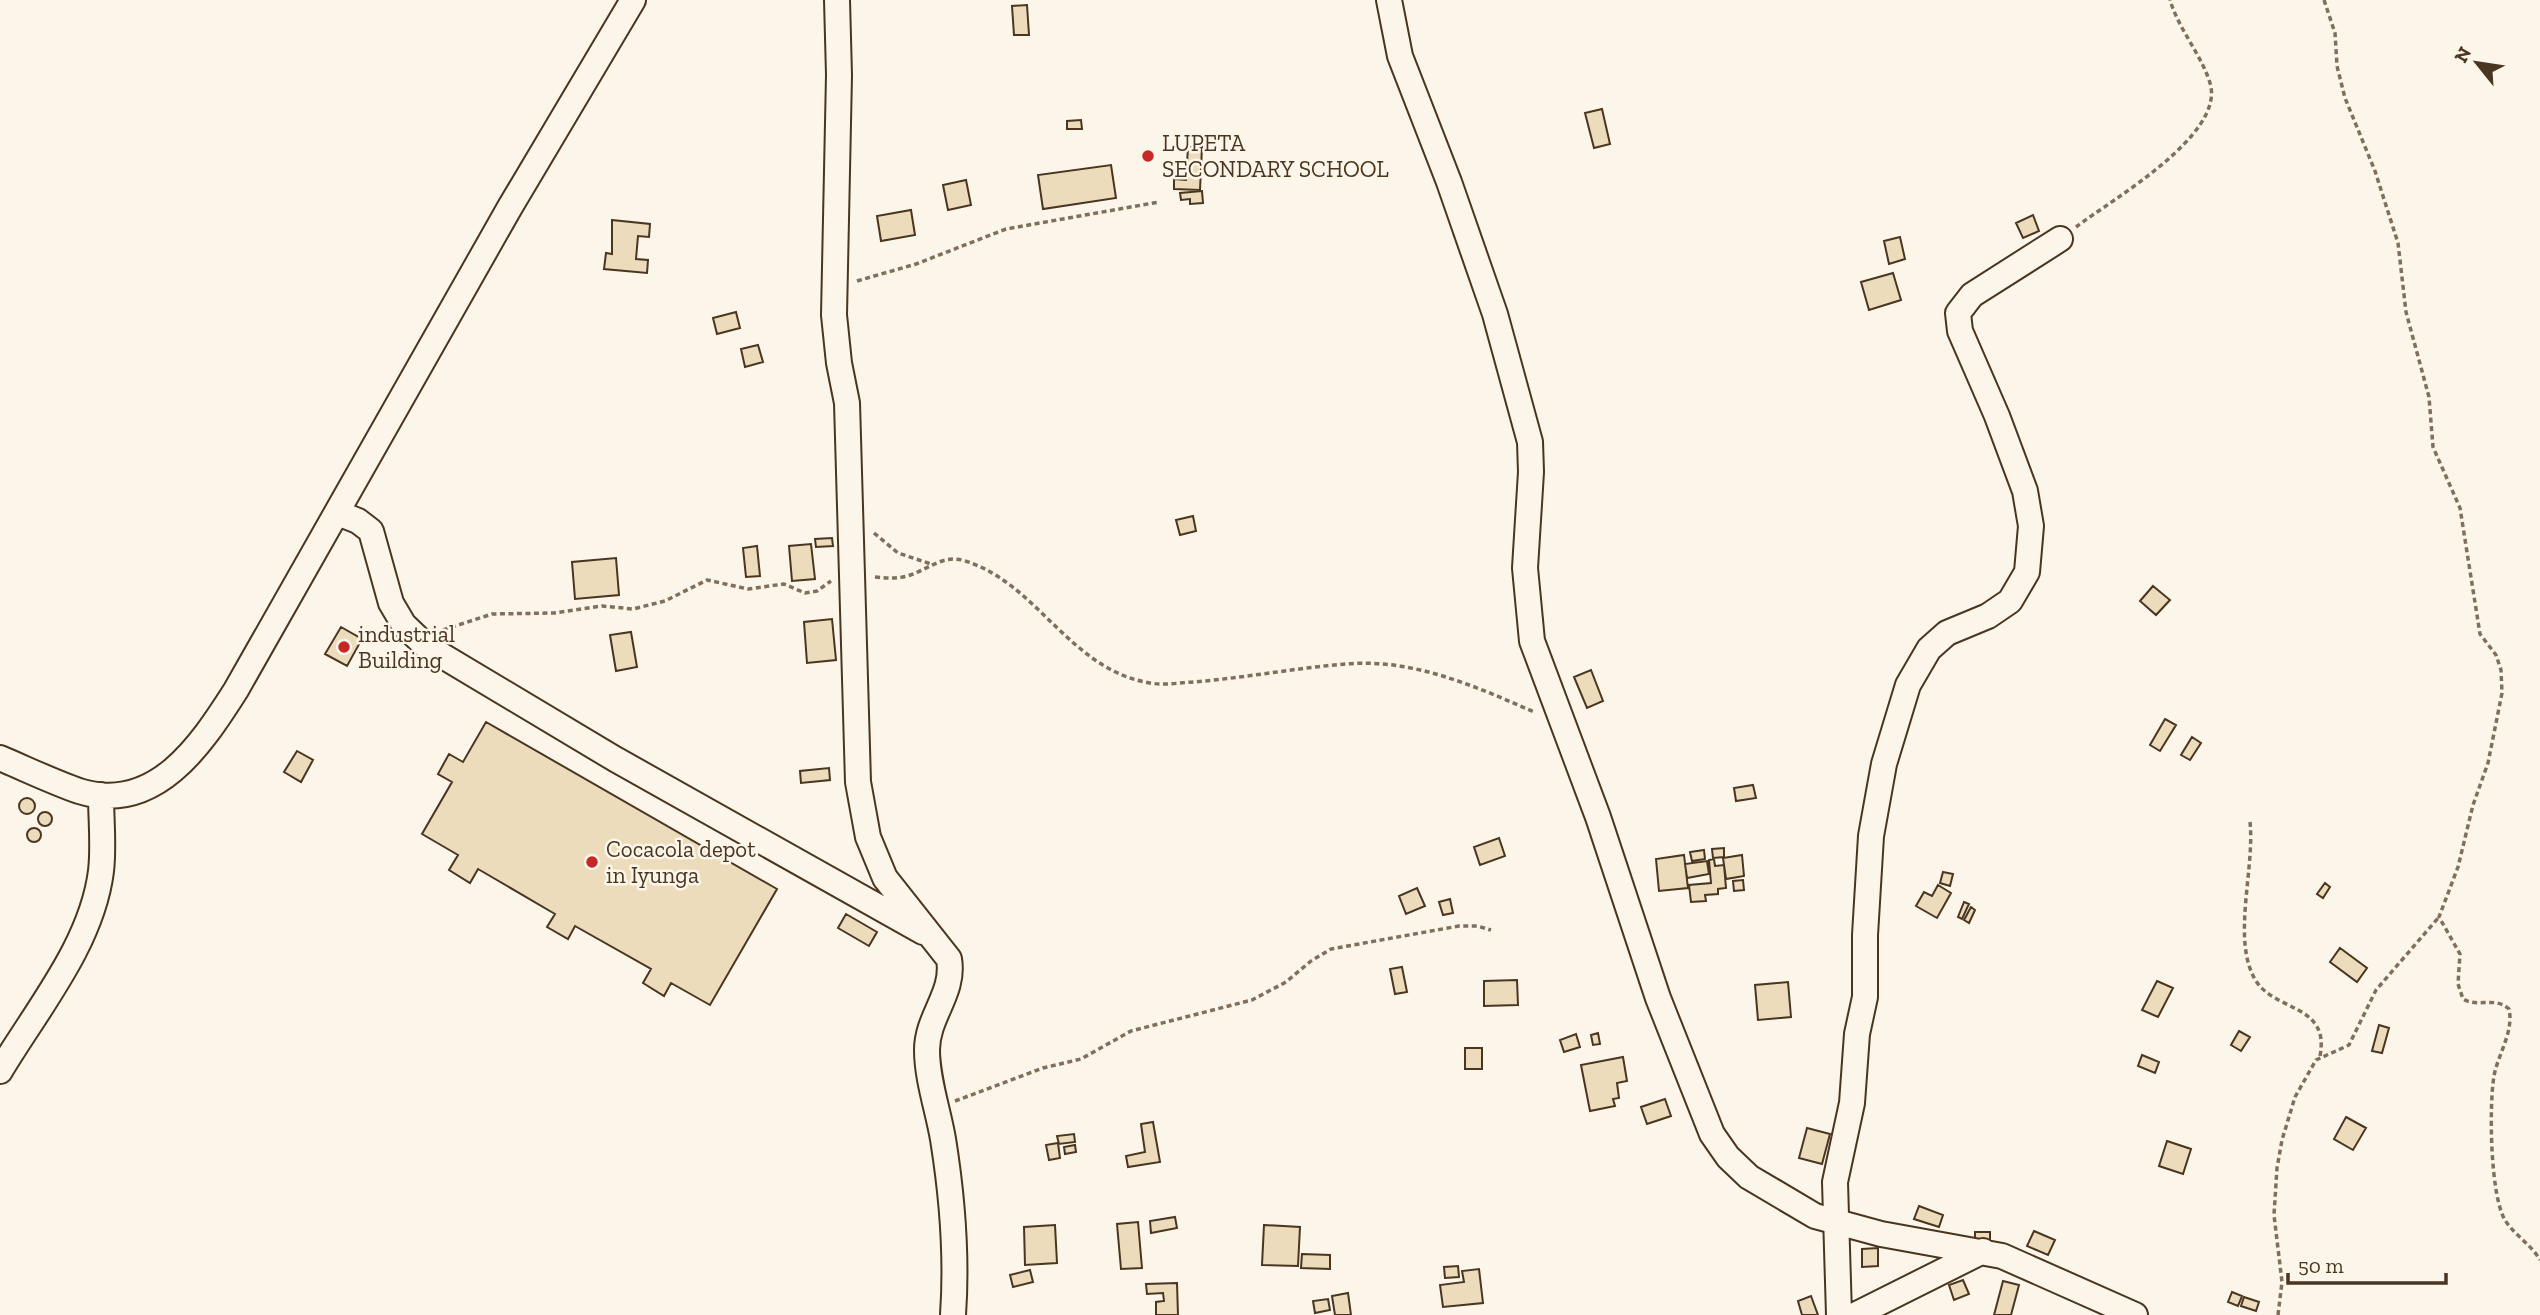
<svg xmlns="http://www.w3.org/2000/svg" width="2540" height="1315" font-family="'Zilla Slab',serif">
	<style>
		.building { fill: #ecdcbc; stroke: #4a3520; stroke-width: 2 }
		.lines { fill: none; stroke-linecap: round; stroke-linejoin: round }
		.minor-casing { stroke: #4a3520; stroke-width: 28 }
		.path { stroke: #7f6f5c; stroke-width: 3.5; stroke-dasharray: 5 3.5; stroke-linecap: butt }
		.minor { stroke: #fbf6e9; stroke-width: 24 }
		.poi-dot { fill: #c62828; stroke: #fbf6e9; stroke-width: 2.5 }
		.labels { text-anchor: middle; stroke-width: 5; stroke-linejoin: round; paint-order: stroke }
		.poi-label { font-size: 23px; fill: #4a3520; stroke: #fbf6e9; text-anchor: start }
	</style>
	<rect width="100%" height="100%" fill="#fbf6e9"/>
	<path class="building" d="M1027 5 1029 35H1014L1012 6Z
		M1602 109 1610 144 1594 148 1585 113Z
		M1081 120 1082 129H1067V121Z
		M1188 147H1202L1200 190 1174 189V179L1186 180Z
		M1111 165 1116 198 1043 209 1038 175Z
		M966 180 971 205 948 210 943 185Z
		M1202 191 1203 203 1190 204V199L1181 200 1180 193Z
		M911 210 915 235 881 241 877 216Z
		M2033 215 2039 231 2023 238 2016 223Z
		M612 220 650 224 649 237 638 236 636 259 648 260 647 273 604 269 606 253 612 254Z
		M1900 237 1905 259 1889 264 1884 241Z
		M1893 273 1901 300 1869 310 1861 282Z
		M736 312 740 328 717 334 713 318Z
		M758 345 763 362 745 367 741 349Z
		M1193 516 1196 531 1180 535 1176 520Z
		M832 538 833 546 816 547 815 539Z
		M811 544 815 579 792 581 789 546Z
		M757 546 760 576 746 577 743 548Z
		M616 558 619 595 575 599 572 562Z
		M2153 586 2170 600 2156 615 2140 601Z
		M832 619 836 660 807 663 804 622Z
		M341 627 362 639 347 666 325 654Z
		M631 632 637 667 616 671 610 635Z
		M1591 670 1603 701 1587 708 1574 677Z
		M2165 719 2176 725 2160 751 2150 745Z
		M486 722 777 889 710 1005 671 983 664 996 643 983 651 969 575 926 568 939 547 927 555 914 478 869 470 883 449 870 458 855 422 834 452 782 438 774 449 754 463 762Z
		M2192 737 2201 743 2190 760 2181 755Z
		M297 751 313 760 301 782 284 772Z
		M829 768 830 780 801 783 800 771Z
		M1753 785 1756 798 1736 801 1734 788Z
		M19 806a8 8 0 1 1 16 0a8 8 0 1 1-16 0Z
		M38 819a7 7 0 1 1 14 0a7 7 0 1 1-14 0Z
		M27 835a7 7 0 1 1 14 0a7 7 0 1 1-14 0Z
		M1499 838 1505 856 1480 865 1474 847Z
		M1724 848V857L1713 858 1712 849Z
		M1704 850 1705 859 1692 861 1690 852Z
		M1684 855 1688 888 1659 891 1656 859Z
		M1742 855 1744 876 1726 879 1723 858Z
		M1714 859 1715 866 1724 865 1726 888 1718 889V894L1705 895 1706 901 1691 902 1689 885 1711 883 1709 860Z
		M1707 861 1709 874 1687 878 1685 864Z
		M1943 872 1953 874 1950 886 1940 883Z
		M1743 880 1744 890 1734 891 1733 881Z
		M2325 883 2330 887 2323 898 2317 894Z
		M1938 885 1951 893 1937 918 1916 906 1924 892 1932 896Z
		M1417 888 1425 906 1406 914 1399 896Z
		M1450 899 1453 913 1443 915 1439 902Z
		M1964 902 1969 904 1962 919 1958 917Z
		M1971 907 1975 910 1969 923 1964 920Z
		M846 914 877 932 869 946 838 928Z
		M2340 948 2367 968 2357 982 2330 962Z
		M1402 967 1407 992 1395 994 1390 969Z
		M1517 980 1518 1005 1484 1006V981Z
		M2157 981 2173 988 2158 1017 2142 1010Z
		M1788 982 1791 1017 1758 1020 1755 985Z
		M2379 1025 2389 1028 2382 1053 2372 1051Z
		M2239 1031 2250 1037 2241 1051 2231 1045Z
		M1598 1033 1600 1044 1593 1045 1591 1035Z
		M1576 1034 1580 1047 1564 1052 1560 1040Z
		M1465 1048H1482V1069H1465Z
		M2142 1055 2159 1062 2155 1073 2138 1066Z
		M1623 1057 1627 1081 1617 1083 1619 1098 1613 1099 1615 1106 1590 1111 1581 1065Z
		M1665 1099 1671 1116 1647 1124 1641 1107Z
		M2346 1117 2366 1128 2353 1150 2334 1139Z
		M1153 1122 1160 1162 1128 1167 1126 1156 1145 1152 1141 1124Z
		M1807 1128 1830 1134 1822 1164 1799 1158Z
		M1074 1134 1075 1142 1059 1144 1057 1136Z
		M2167 1141 2191 1149 2183 1174 2159 1166Z
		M1058 1143 1060 1158 1049 1160 1046 1145Z
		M1075 1145 1076 1152 1065 1154 1064 1147Z
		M1919 1206 1943 1215 1939 1227 1914 1219Z
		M1175 1217 1177 1228 1151 1233 1150 1221Z
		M1138 1222 1142 1268 1121 1269 1117 1224Z
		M1055 1225 1057 1263 1025 1265 1024 1227Z
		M1264 1225 1300 1227 1298 1266 1262 1265Z
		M2034 1231 2055 1240 2048 1255 2027 1246Z
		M1975 1232H1990V1243H1975Z
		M1878 1248V1266L1862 1267V1249Z
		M1302 1254 1330 1255V1269L1301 1268Z
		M1458 1266 1459 1277 1445 1278 1444 1267Z
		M1479 1269 1483 1303 1443 1307 1440 1285 1464 1282 1462 1271Z
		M1030 1270 1033 1282 1013 1287 1010 1275Z
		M1963 1280 1969 1294 1954 1300 1949 1285Z
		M2003 1281 2019 1285 2011 1315H1994Z
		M1177 1283 1178 1315H1156V1302L1164 1301 1163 1293 1147 1294 1146 1284Z
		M2232 1292 2242 1296 2238 1306 2228 1302Z
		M1348 1293 1351 1315H1335L1332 1296Z
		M1811 1296 1818 1315H1802L1798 1301Z
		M2244 1297 2259 1302 2256 1311 2241 1306Z
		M1328 1299 1330 1310 1315 1313 1313 1301Z"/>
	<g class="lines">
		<defs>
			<path id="minor" d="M837 0 839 75 834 315 839 363 847 403 858 782 868 837 885 878 949 959C955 993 927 1016 927 1050 927 1079 938 1110 943 1139 952 1195 957 1258 953 1315
				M1389 0 1400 56 1449 182 1495 314 1530 442 1531 472 1525 568 1532 641 1598 817 1658 998 1712 1134 1728 1157 1749 1177 1815 1216 1881 1234 2002 1256 2135 1315
				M338 513 358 521 371 531 391 603 404 625 426 646 615 759 923 932
				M0 758C26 769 53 782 79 791 155 815 201 745 236 690L510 207 633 0
				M0 1071C37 1009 92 944 101 871 104 846 101 820 101 795
				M1839 1315 1835 1182 1852 1103 1857 1034 1865 997V935L1871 836 1884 764 1908 685 1929 649 1947 633 1988 616 2010 601 2027 572 2031 526 2025 491 1997 416 1960 331 1958 313 1972 295 2060 239
				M1855 1315 1983 1251"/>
		</defs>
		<use href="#minor" class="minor-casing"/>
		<path class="path" d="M2324 0 2335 33 2337 66 2345 98 2375 171 2398 243 2406 312 2429 397 2433 447 2460 508 2480 634 2496 655 2501 670 2502 693 2488 763 2473 805 2458 867 2439 917 2460 954 2458 984 2463 999C2478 1008 2495 996 2509 1009 2514 1032 2498 1054 2494 1076 2489 1105 2490 1195 2505 1220 2514 1235 2531 1244 2540 1260
			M2076 227C2111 200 2226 135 2210 83 2201 54 2179 30 2170 0
			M857 281 916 264 1006 229 1159 202
			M874 533 898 553 931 564
			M875 577C886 578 896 579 907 576 926 571 941 555 962 560 1036 581 1067 666 1145 682 1161 686 1177 683 1193 682 1244 678 1295 668 1346 664 1412 658 1475 686 1534 712
			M443 630 492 614 554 613 602 606 633 609 665 601 707 580 748 589 784 584 805 593 817 591 831 581
			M2250 822C2255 870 2231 941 2256 981 2276 1012 2330 1004 2320 1056
			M955 1101 1043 1068 1081 1059 1131 1031 1252 1000 1286 982 1311 961 1331 949 1459 926H1477L1491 930
			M2278 1315 2282 1282 2274 1215 2277 1168 2282 1140 2295 1097 2316 1060 2349 1045 2376 990 2439 917"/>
		<use href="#minor" class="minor"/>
	</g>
	<g class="poi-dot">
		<circle cx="1148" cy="156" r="7"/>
		<circle cx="344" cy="647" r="7"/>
		<circle cx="592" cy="862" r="7"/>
	</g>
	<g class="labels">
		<g class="poi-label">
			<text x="1162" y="151">LUPETA<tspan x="1162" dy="26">SECONDARY SCHOOL</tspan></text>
			<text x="358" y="642">industrial<tspan x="358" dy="26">Building</tspan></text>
			<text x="606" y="857">Cocacola depot<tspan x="606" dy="26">in Iyunga</tspan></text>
		</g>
	</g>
	<g transform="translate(2477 63) rotate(300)" stroke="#fbf6e9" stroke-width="5" paint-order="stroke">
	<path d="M0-5L12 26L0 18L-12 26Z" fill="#4a3520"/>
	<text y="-10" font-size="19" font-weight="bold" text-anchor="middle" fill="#4a3520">N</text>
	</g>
	<path d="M2288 1273v10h158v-10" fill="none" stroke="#4a3520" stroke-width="3.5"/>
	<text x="2298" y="1273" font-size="21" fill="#4a3520" stroke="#fbf6e9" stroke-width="5" paint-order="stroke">50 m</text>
</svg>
